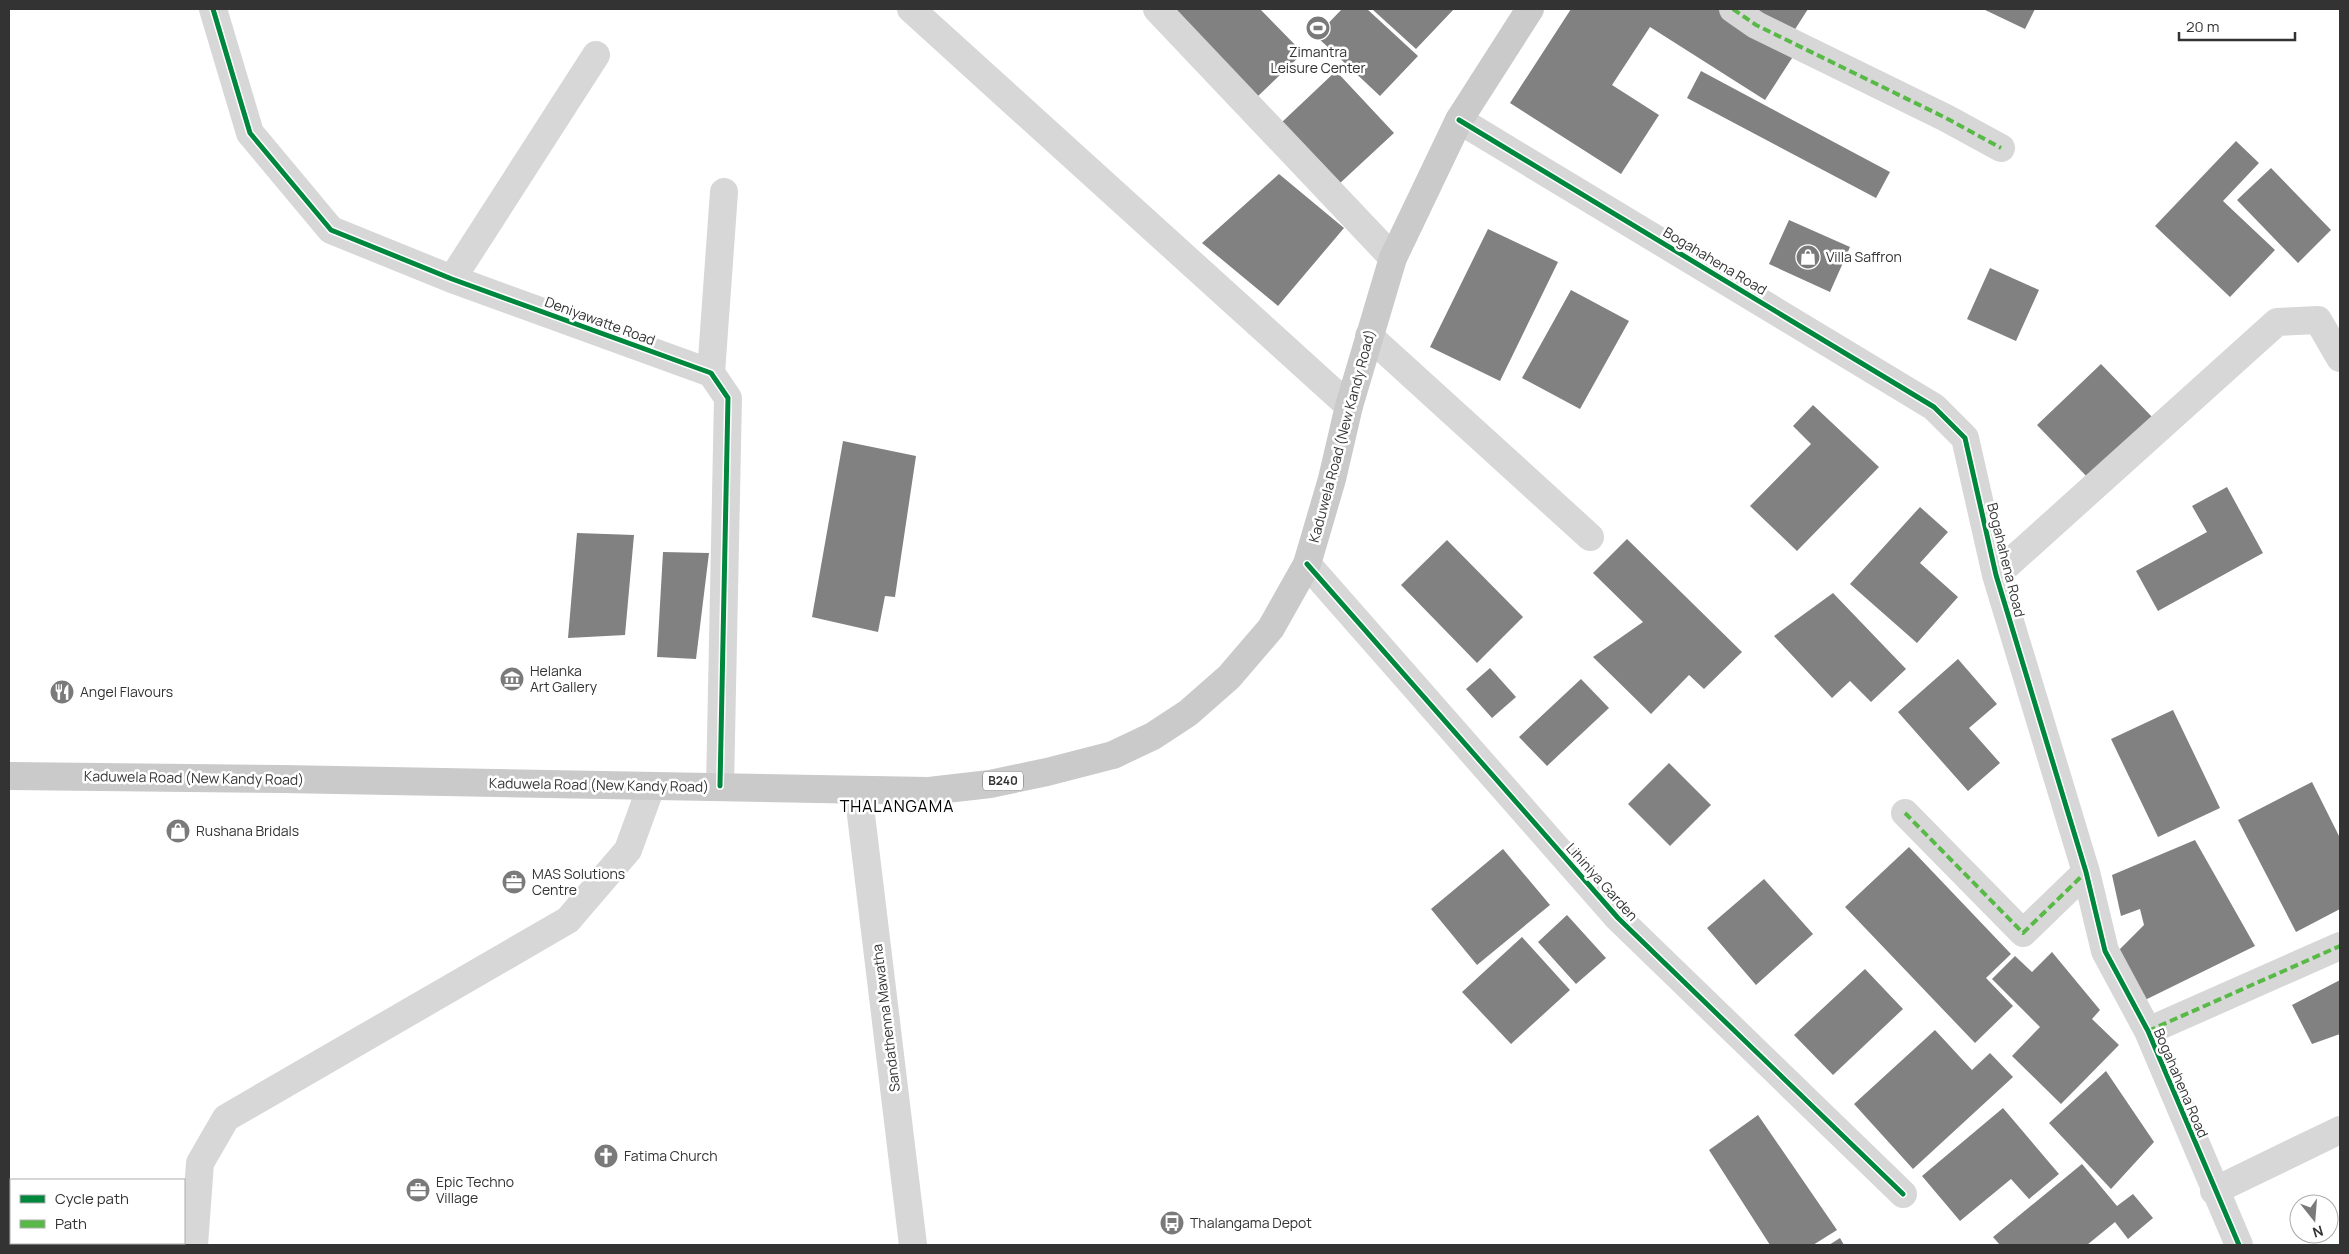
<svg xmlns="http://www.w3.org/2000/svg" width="2349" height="1254" font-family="Manrope,sans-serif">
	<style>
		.building { fill: #818181 }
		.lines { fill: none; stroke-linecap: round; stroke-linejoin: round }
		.minor { stroke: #d7d7d7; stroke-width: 28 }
		.major { stroke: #cacaca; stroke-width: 28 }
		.quiet { stroke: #58b947; stroke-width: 4; stroke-dasharray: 8 4; stroke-linecap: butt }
		.cycleway-casing { stroke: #fff; stroke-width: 8 }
		.cycleway { stroke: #00873e; stroke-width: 5 }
		.labels { text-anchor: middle; stroke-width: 5; stroke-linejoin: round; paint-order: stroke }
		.shield { fill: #fff; stroke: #707070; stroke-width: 1 }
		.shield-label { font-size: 12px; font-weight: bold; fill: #333 }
		.poi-label { font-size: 14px; fill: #333; stroke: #fff; text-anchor: start }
		.street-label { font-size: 14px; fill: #333; stroke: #fff }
		.quarter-label { font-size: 16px; letter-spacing: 1px; fill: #000; stroke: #fff }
	</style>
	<rect width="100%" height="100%" fill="#fff"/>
	<path class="building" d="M1173 9H1260L1303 53 1257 97Z
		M1342 9H1367L1418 56 1380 96 1316 36Z
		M1372 9H1454L1416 49Z
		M1571 9H1722L1794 55 1765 100 1650 27 1612 85 1659 115 1621 174 1510 103Z
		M1754 9H1808L1792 34Z
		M1983 9H2035L2025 29Z
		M1336 71 1394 133 1339 184 1281 123Z
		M1701 71 1890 172 1876 198 1687 98Z
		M2236 141 2259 163 2223 201 2275 250 2230 297 2155 226Z
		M2271 168 2331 230 2298 263 2237 200Z
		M1279 174 1344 228 1278 306 1202 243Z
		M1789 220 1850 247 1830 292 1769 264Z
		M1488 229 1558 262 1500 381 1430 347Z
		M1990 268 2039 290 2016 341 1967 319Z
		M1571 290 1629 321 1580 409 1522 378Z
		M2101 364 2155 420 2091 481 2037 425Z
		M1813 405 1879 467 1797 551 1750 506 1811 444 1793 426Z
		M843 441 916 456 895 597 885 596 878 632 812 617Z
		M2227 487 2263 553 2158 611 2136 571 2207 532 2192 506Z
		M1920 507 1948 532 1920 563 1958 597 1917 643 1850 584Z
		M577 533 634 535 625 635 568 638Z
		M1627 539 1742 652 1704 689 1689 675 1651 714 1593 657 1643 622 1593 573Z
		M1447 540 1523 617 1477 663 1401 585Z
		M663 552 709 553 696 659 657 657Z
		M1833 593 1906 669 1871 702 1850 681 1832 698 1774 636Z
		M1958 659 1997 704 1969 728 2000 763 1968 791 1898 712Z
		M1490 668 1516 697 1492 718 1466 689Z
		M1581 679 1609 708 1547 766 1519 737Z
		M2173 710 2220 808 2158 837 2111 739Z
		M1669 763 1711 805 1670 846 1628 804Z
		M2312 782 2340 838V909L2296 932 2238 820Z
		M2195 840 2255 946 2143 1001 2119 950 2144 925 2140 909 2121 916 2112 875Z
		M1909 847 2011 954 1986 978 2013 1006 1975 1043 1845 907Z
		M1503 849 1550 905 1477 965 1431 909Z
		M1764 879 1813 934 1756 985 1707 928Z
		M1567 915 1606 958 1576 984 1538 942Z
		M1522 937 1570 990 1511 1044 1462 992Z
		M2052 952 2100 1010 2092 1019 2119 1045 2061 1104 2012 1056 2040 1027 1992 979 2015 956 2032 972Z
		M1865 969 1903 1009 1833 1075 1794 1035Z
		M2340 980V1034L2312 1044 2292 1005Z
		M1935 1030 1972 1070 1990 1053 2013 1077 1913 1169 1854 1104Z
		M2106 1071 2154 1142 2111 1189 2049 1123Z
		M2003 1108 2059 1174 2029 1199 2011 1179 1960 1221 1922 1176Z
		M1758 1115 1837 1230 1813 1245H1770L1709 1150Z
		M2082 1164 2117 1206 2133 1194 2153 1218 2128 1239 2115 1222 2087 1245H2000L1993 1237Z
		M1840 1238 1844 1245H1829Z"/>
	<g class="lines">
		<path class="minor" d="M213 9 250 133 331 230 452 279 711 373 728 398 720 786
			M911 9 1349 406
			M1157 9 1393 258
			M1733 9 1756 25 1946 118 2001 148
			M1459 120 1934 407 1965 438 1996 575 2086 872 2105 951 2148 1031 2239 1245
			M452 279 596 55
			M1369 336 1590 537
			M711 373 724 192
			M1307 564 1618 918 1903 1194
			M1996 575 2277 322 2318 320 2340 358
			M858 790 913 1245
			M1905 813 2023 933 2086 872
			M2148 1031 2340 946
			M2214 1191 2340 1130
			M194 1245 200 1163 226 1118 568 920 628 850 651 787"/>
		<path class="major" d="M9 776 283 779 929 791 990 784 1047 772 1113 755 1153 736 1188 713 1229 677 1271 628 1307 564 1332 479 1349 406 1393 258 1459 120 1530 9"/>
		<path class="quiet" d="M1733 9 1756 25 1946 118 2001 148
			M1905 813 2023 933 2086 872
			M2148 1031 2340 946"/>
		<defs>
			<path id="cycleway" d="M213 9 250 133 331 230 452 279 711 373 728 398 720 786
				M1459 120 1934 407 1965 438 1996 575 2086 872 2105 951 2148 1031 2239 1245
				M1307 564 1618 918 1903 1194"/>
		</defs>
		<use href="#cycleway" class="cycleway-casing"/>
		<use href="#cycleway" class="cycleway"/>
	</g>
	<defs>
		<symbol id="stadium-disc" viewBox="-11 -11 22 22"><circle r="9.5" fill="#7a7a7a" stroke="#fff"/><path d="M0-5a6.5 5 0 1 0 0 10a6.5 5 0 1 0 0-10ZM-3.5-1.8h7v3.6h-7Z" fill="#fff"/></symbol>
		<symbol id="shop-disc" viewBox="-11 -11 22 22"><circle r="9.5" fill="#7a7a7a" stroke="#fff"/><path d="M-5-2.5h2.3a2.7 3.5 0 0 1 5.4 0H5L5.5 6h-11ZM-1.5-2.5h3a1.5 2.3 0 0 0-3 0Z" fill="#fff"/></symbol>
		<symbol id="museum-disc" viewBox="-11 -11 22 22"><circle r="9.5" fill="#7a7a7a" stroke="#fff"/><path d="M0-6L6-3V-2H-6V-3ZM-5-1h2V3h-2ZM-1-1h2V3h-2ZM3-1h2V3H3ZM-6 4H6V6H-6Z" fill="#fff"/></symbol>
		<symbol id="restaurant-disc" viewBox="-11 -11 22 22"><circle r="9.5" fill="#7a7a7a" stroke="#fff"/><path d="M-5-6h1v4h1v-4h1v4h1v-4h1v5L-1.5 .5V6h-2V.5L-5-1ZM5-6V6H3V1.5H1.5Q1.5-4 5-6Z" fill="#fff"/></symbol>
		<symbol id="office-disc" viewBox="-11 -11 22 22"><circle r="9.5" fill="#7a7a7a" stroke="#fff"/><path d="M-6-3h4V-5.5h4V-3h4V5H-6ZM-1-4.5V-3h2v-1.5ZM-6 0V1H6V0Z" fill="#fff"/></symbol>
		<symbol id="church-disc" viewBox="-11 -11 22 22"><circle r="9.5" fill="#7a7a7a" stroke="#fff"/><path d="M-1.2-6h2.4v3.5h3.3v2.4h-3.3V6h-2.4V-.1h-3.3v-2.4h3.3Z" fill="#fff"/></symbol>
		<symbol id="bus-disc" viewBox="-11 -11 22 22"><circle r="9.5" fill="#7a7a7a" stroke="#fff"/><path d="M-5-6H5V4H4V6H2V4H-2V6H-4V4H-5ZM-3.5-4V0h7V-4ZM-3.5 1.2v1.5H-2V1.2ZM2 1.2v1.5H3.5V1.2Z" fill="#fff"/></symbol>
	</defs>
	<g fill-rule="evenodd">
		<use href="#stadium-disc" x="1304" y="14" width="28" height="28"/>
		<use href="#shop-disc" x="1794" y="243" width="28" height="28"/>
		<use href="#museum-disc" x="498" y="665" width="28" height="28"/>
		<use href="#restaurant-disc" x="48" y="678" width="28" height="28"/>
		<use href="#shop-disc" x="164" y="817" width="28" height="28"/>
		<use href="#office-disc" x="500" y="868" width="28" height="28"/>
		<use href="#church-disc" x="592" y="1142" width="28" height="28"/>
		<use href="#office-disc" x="404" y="1176" width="28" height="28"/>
		<use href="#bus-disc" x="1158" y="1209" width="28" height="28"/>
	</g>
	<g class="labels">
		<rect class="shield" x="983" y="771.5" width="40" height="19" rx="4"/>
		<g class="shield-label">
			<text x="1003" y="785">B240</text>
		</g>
		<g class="poi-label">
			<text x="1318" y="57" text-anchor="middle">Zimantra<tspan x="1318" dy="16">Leisure Center</tspan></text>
			<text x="1826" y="262">Villa Saffron</text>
			<text x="530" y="676">Helanka<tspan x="530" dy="16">Art Gallery</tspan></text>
			<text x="80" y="697">Angel Flavours</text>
			<text x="196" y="836">Rushana Bridals</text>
			<text x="532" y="879">MAS Solutions<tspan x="532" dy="16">Centre</tspan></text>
			<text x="624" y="1161">Fatima Church</text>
			<text x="436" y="1187">Epic Techno<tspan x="436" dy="16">Village</tspan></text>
			<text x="1190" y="1228">Thalangama Depot</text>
		</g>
		<g class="street-label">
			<text transform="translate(1715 261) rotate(31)" y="5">Bogahahena Road</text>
			<text transform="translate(600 321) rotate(20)" y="5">Deniyawatte Road</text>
			<text transform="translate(1342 436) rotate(-75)" y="5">Kaduwela Road (New Kandy Road)</text>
			<text transform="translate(2006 560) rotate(76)" y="5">Bogahahena Road</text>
			<text transform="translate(194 778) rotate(1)" y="5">Kaduwela Road (New Kandy Road)</text>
			<text transform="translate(599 785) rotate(1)" y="5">Kaduwela Road (New Kandy Road)</text>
			<text transform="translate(1602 882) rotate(48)" y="5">Lihiniya Garden</text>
			<text transform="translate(886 1018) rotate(-97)" y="5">Sandathenna Mawatha</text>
			<text transform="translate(2181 1083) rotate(67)" y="5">Bogahahena Road</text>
		</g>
		<g class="quarter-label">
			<text x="897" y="812">THALANGAMA</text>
		</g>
	</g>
	<rect width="2349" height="1254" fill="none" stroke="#333333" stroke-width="20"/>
	<rect x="10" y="1179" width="175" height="65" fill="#ffffff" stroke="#adadad"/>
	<rect x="20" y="1195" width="25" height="8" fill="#00873e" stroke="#adadad"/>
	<text x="55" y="1204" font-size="15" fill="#333333">Cycle path</text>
	<rect x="20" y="1220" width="25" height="8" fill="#58b947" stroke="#adadad"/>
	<text x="55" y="1229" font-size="15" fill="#333333">Path</text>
	<g transform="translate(2314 1219) rotate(163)"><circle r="24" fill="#ffffff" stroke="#adadad"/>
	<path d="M0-4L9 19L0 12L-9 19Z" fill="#7a7a7a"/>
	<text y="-8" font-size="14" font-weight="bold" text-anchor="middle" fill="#333333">N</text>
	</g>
	<path d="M2179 32v8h116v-8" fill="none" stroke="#333333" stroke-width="2.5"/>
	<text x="2186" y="32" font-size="15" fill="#333333" stroke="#ffffff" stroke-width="4" paint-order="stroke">20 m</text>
</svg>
